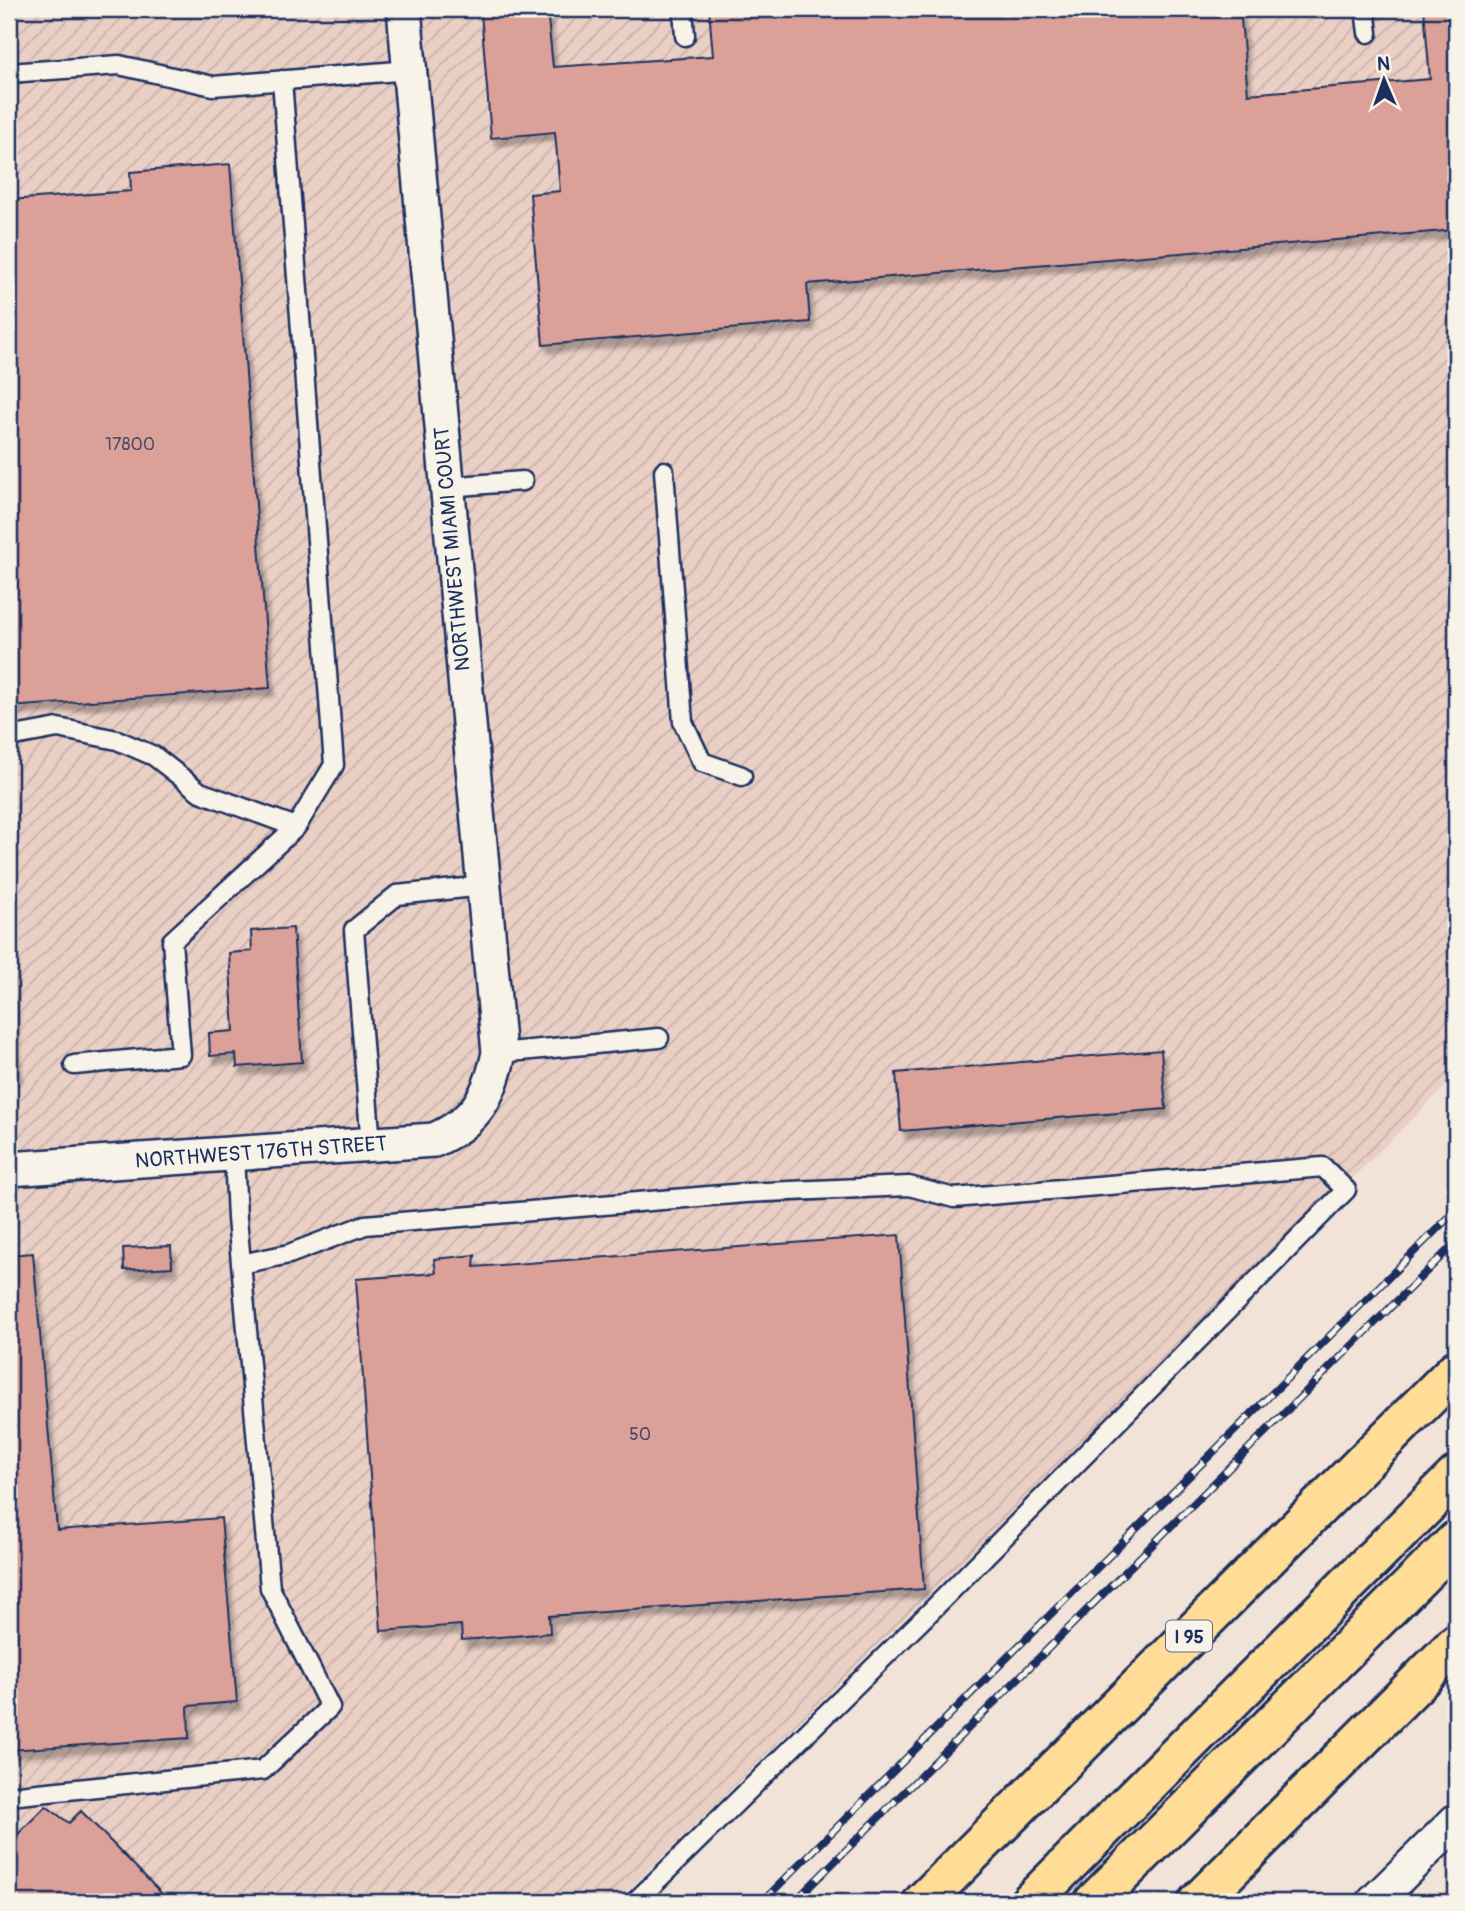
<svg xmlns="http://www.w3.org/2000/svg" width="1465" height="1911" font-family="Pangolin,sans-serif">
	<style>
		.industrial { fill: url(#industrial-furrows) }
		.building { fill: #dba198; stroke: #1b2f5e; stroke-width: 2; filter: url(#shadow) }
		.lines { fill: none; stroke-linecap: round; stroke-linejoin: round }
		.lane-casing { stroke: #1b2f5e; stroke-width: 23 }
		.street-casing { stroke: #1b2f5e; stroke-width: 38 }
		.highway-casing { stroke: #1b2f5e; stroke-width: 44 }
		.lane { stroke: #f7f3e8; stroke-width: 18 }
		.street { stroke: #f7f3e8; stroke-width: 33 }
		.highway { stroke: #ffdd96; stroke-width: 38 }
		.rail-casing { stroke: #1b2f5e; stroke-width: 8 }
		.rail { stroke: #f7f3e8; stroke-width: 5; stroke-dasharray: 16; stroke-linecap: butt }
		.labels { text-anchor: middle; stroke-width: 6; stroke-linejoin: round; paint-order: stroke }
		.number-label { font-size: 18px; fill: #4b4c6c }
		.shield { fill: #f7f3e8; stroke: #5d6a87; stroke-width: 2 }
		.shield-label { font-size: 19px; font-weight: bold; fill: #1b2f5e }
		.street-label { font-size: 21px; fill: #1b2f5e; stroke: #f7f3e8 }
	</style>
	<defs>
		<pattern id="industrial-furrows" width="10" height="10" patternUnits="userSpaceOnUse" patternTransform="scale(1.75)"><rect width="10" height="10" fill="#eacfc5"/><path d="M-1 1l2-2M0 10L10 0M9 11l2-2" fill="none" stroke="#c8b2ac"/></pattern>
		<filter id="shadow"><feDropShadow dx="4.5" dy="8" stdDeviation="2" flood-color="#0004"/></filter>
	</defs>
	<rect width="100%" height="100%" fill="#f1e3d8"/>
	<filter id="ink" filterUnits="userSpaceOnUse"><feTurbulence type="fractalNoise" baseFrequency=".0143" numOctaves="2"/><feDisplacementMap in="SourceGraphic" scale="14" xChannelSelector="R" yChannelSelector="G"/><feConvolveMatrix kernelMatrix="1 2 1 2 8 2 1 2 1" color-interpolation-filters="sRGB"/></filter>
	<g filter="url(#ink)">
		<path class="industrial" d="M9 9H1456V1076L616 1902H9Z"/>
		<path class="building" d="M547 9 553 67 713 56 709 9H1240L1248 94 1430 79 1424 9H1456V230L807 284 810 322 543 345 530 194 560 191 555 132 491 138 481 13Z
			M230 164 270 688 9 707V200L131 191 130 172Z
			M293 928 302 1062 237 1067 236 1054 210 1056 209 1033 234 1031 229 953 252 951 251 931Z
			M9 934 17 1074 9 1075Z
			M1161 1050 1166 1109 901 1131 896 1073Z
			M899 1235 924 1589 549 1616 550 1633 462 1640 461 1625 381 1631 356 1279 436 1273 434 1259 475 1255 474 1267Z
			M171 1246 172 1267 124 1270 123 1248Z
			M33 1253 57 1530 221 1518 237 1702 188 1706 189 1738 9 1750V1255Z
			M46 1806 69 1823 81 1811 170 1902H9V1843Z"/>
		<g class="lines">
			<defs>
				<path id="lane" d="M683 9 685 36
					M1365 9 1368 33
					M9 73 119 65 213 86 410 70
					M664 471 683 722 702 762 742 776
					M447 487 523 481
					M9 737 58 728 117 740 154 756 200 792 296 827
					M499 1053 659 1038
					M74 1065 181 1055 172 941 296 827 334 765 282 80
					M371 1145 354 930 397 895 484 886
					M241 1264 289 1254 365 1225 745 1193 909 1186 954 1198 1323 1167 1346 1190 934 1608 635 1902
					M9 1796 263 1770 330 1707 270 1588 237 1218 234 1154"/>
				<path id="street" d="M9 1169 434 1140C476 1122 490 1096 499 1053L404 9
					M1374 1902 1456 1821"/>
				<path id="highway" d="M923 1902 1456 1370
					M1030 1902 1456 1476
					M1094 1902 1456 1541
					M1198 1902 1456 1644"/>
			</defs>
			<use href="#lane" class="lane-casing"/>
			<use href="#street" class="street-casing"/>
			<use href="#highway" class="highway-casing"/>
			<use href="#lane" class="lane"/>
			<use href="#street" class="street"/>
			<use href="#highway" class="highway"/>
			<defs>
				<path id="rail" d="M762 1902 1456 1210
					M794 1902 1456 1242"/>
			</defs>
			<use href="#rail" class="rail-casing"/>
			<use href="#rail" class="rail"/>
		</g>
	</g>
	<g class="labels">
		<g class="number-label">
			<text x="130" y="450">17800</text>
			<text x="640" y="1440">50</text>
		</g>
		<rect class="shield" x="1166" y="1620.5" width="46" height="31" rx="5"/>
		<g class="shield-label">
			<text x="1189" y="1643">I 95</text>
		</g>
		<g class="street-label">
			<text transform="translate(452 549) rotate(-95)" y="7">NORTHWEST MIAMI COURT</text>
			<text transform="translate(261 1152) rotate(-4)" y="7">NORTHWEST 176TH STREET</text>
		</g>
	</g>
	<rect width="1465" height="1911" fill="none" stroke="#f7f3e8" stroke-width="35"/>
	<rect x="18" y="18" width="1430" height="1876" fill="none" stroke="#1b2f5e" stroke-width="2.5" filter="url(#ink)"/>
	<g transform="translate(1384 80) rotate(358)" stroke="#f7f3e8" stroke-width="5" paint-order="stroke">
	<path d="M0-5L12 26L0 18L-12 26Z" fill="#1b2f5e"/>
	<text y="-10" font-size="19" font-weight="bold" text-anchor="middle" fill="#1b2f5e">N</text>
	</g>
</svg>
